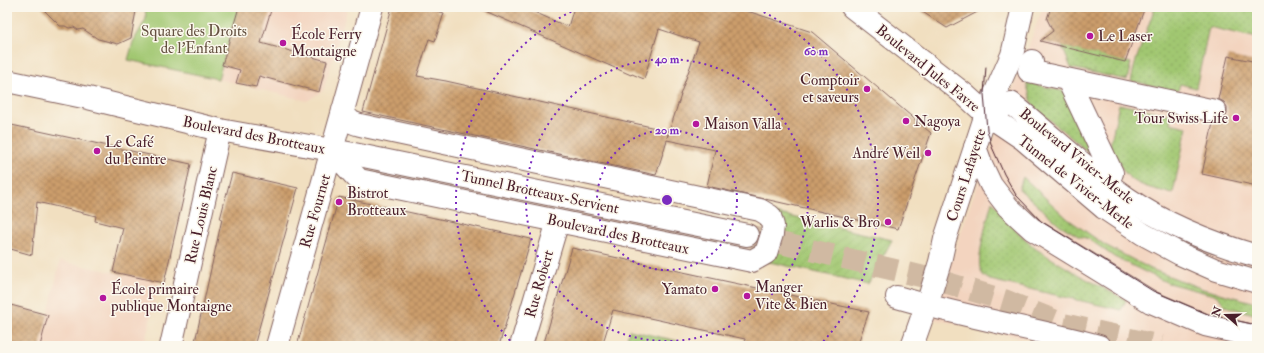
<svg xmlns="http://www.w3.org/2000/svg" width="1264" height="353" font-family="'IM FELL Double Pica',serif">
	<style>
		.built { fill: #f3d4bf }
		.grass { fill: url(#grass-dots); stroke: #76734e }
		.park { fill: #a1c771; stroke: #76734e }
		.garden { fill: url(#garden-furrows); stroke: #76734e }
		.building { fill: url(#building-cross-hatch) }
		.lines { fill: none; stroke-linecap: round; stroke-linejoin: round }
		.secondary-tunnel { stroke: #d0b9a2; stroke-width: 22; stroke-dasharray: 22 11; stroke-linecap: butt }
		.street-casing { stroke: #84625f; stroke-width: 24 }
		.secondary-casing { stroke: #84625f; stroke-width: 24 }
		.primary-casing { stroke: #84625f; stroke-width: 24 }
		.street { stroke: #fff; stroke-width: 22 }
		.secondary { stroke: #fff; stroke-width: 22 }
		.primary { stroke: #fff; stroke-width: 22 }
		.tram { stroke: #4a1f2b; stroke-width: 1 }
		.ring { fill: none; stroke: #7b2cbf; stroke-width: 2; stroke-dasharray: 2 4 }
		.poi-dot { fill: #b5179e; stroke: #fbf7ec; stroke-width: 1.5 }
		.labels { text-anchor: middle; stroke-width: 3; stroke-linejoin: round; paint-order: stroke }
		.park-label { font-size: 15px; fill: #645140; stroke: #fbf7ec }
		.poi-label { font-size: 15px; fill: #4a1f2b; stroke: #fbf7ec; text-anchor: start }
		.street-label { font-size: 15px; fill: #4a1f2b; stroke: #fbf7ec }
		.centre { fill: #7b2cbf; stroke: #fbf7ec; stroke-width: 2 }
		.ring-label { font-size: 12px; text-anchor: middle; font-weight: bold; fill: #7b2cbf; stroke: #fbf7ec; stroke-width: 3; stroke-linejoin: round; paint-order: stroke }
	</style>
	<defs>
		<pattern id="grass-dots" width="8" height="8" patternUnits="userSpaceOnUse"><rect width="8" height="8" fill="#a1c771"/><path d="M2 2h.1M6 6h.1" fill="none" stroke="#8caa62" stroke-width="1.8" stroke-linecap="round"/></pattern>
		<pattern id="garden-furrows" width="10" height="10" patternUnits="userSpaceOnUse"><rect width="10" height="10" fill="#a1c771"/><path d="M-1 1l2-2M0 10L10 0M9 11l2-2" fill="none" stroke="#8caa62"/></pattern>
		<pattern id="building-cross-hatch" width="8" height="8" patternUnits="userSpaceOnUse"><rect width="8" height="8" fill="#cc9e6c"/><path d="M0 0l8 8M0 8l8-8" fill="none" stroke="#a88059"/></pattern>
	</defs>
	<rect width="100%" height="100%" fill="#fbf7ec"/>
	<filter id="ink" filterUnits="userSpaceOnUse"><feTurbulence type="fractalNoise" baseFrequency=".025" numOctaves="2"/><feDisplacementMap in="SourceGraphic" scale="8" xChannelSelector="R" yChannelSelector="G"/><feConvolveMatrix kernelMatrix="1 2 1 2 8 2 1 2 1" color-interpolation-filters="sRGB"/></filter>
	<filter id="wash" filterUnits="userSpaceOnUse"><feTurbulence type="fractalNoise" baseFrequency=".012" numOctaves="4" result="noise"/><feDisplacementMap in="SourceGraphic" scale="16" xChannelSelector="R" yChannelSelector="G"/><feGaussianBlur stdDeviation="0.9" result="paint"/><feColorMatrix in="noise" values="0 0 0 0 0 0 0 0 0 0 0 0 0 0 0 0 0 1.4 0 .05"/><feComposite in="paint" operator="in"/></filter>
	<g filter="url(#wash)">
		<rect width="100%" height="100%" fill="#f1dfc0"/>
		<path class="built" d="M239 7H348L323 91 307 101 218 79Z
			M1043 7H1257V346H1061L932 319 972 200Z
			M60 261 159 282 144 346H41Z"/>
		<path class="grass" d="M1155 7H1257V38L1209 27 1196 88 1180 84 1178 91 1131 81 1135 63Z
			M1062 46 1131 63 1127 80 1071 68Z
			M1026 82 1066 92 1099 161 1033 106Z
			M1119 104 1172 115 1170 123 1187 127 1173 193C1156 190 1133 186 1123 170 1118 163 1114 154 1110 146Z
			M1023 177 1068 219 1105 245 1151 269 1203 289 1257 303V315L1225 306 1218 296 1168 283 1114 257 1089 239 1078 236 1060 225 1019 189Z
			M992 201 1016 230 1036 249 1077 274 1126 300 1121 310 990 280C986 278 982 275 981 271 975 261 989 214 992 201Z
			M629 330 700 346H625Z"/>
		<path class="park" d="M145 7H239L218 79 128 60 133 42 146 19Z"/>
		<path class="garden" d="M775 213 892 240 868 284 765 261Z"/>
		<g id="blocks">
			<path class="building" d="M41 7H121L136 11 131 38 118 44 98 39 83 29 78 30 74 27 69 28 65 26H60Z
				M239 7H272L261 43 327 61 319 92 259 76 256 87 236 83 240 70 222 65Z
				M392 7H438L437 11 444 13 435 41 429 39 417 76 446 81 669 131 667 138 681 95H680L699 42 659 29 644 79 632 74 631 75 476 7H523L568 27 574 7H735L812 32 931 133 898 229 707 186 715 150 667 140 656 175 363 112Z
				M915 7H987L947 28Z
				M1051 7H1145L1125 62 1040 41 1053 31 1047 19Z
				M1228 56 1257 62V186L1202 174 1213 123H1219L1224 120 1227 114V107L1224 102 1218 99Z
				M7 124 191 164 164 283 113 272 123 228 95 221 96 216 37 202 32 255 7 248Z
				M232 173 298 188 254 346H194L222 219H220Z
				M339 197 531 239 499 346H297Z
				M572 248 734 283 869 312 857 346H755L744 344 745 339 613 310 602 346H543Z
				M7 304 48 315 40 346H7Z"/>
		</g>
	</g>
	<g filter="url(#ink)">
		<use href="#blocks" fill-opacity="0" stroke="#84625f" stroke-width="1"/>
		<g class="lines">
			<path class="secondary-tunnel" d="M747 235 941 281 1004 300 1063 324 1161 346"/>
			<defs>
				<path id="street" d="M1032 61 1029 71 1215 111
					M1068 80 1112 173 1107 183
					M986 114 1011 103C1050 134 1086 170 1127 198 1166 225 1212 243 1257 256
					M975 147 982 166 991 185 1008 207 1032 229 1151 302 1205 325 1257 337
					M332 151 359 180 752 261 766 253 772 234 773 226 770 216 760 210 369 127C356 124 348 124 343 110
					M897 297C964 317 1032 328 1099 346
					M171 346 220 130
					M277 346 372 7
					M521 346 558 221"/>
				<path id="secondary" d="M7 81 88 98 220 130 354 154 747 235
					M912 346 930 295 940 262 945 239 986 114 1012 55 1023 7"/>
				<path id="primary" d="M852 7 964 94 986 114 1023 139 1104 208 1143 234 1180 254 1216 270 1257 282"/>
			</defs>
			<use href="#street" class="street-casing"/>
			<use href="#secondary" class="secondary-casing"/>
			<use href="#primary" class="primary-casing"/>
			<use href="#street" class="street"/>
			<use href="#secondary" class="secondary"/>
			<use href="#primary" class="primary"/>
			<path class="tram" d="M986 67 984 94 987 130 992 147 1004 174 1016 195 1042 222 1153 291 1210 315 1257 325"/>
		</g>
	</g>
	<g class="ring">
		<circle cx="667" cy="200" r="70"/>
		<circle cx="667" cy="200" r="141"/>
		<path d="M514 345A211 211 0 0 1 581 7M753 7A211 211 0 0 1 820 345"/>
	</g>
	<g class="poi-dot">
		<circle cx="1090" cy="36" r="4"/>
		<circle cx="283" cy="43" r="4"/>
		<circle cx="867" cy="89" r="4"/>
		<circle cx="1236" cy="118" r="4"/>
		<circle cx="906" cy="121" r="4"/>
		<circle cx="696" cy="124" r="4"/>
		<circle cx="97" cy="151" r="4"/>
		<circle cx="928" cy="153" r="4"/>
		<circle cx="339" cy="202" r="4"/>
		<circle cx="888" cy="222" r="4"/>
		<circle cx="715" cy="289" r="4"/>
		<circle cx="747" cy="296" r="4"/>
		<circle cx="103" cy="298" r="4"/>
	</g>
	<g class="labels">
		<g class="park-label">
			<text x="194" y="36">Square des Droits<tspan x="194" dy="17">de l'Enfant</tspan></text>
		</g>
		<g class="poi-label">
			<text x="291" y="39">École Ferry<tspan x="291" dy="17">Montaigne</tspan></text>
			<text x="1098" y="41">Le Laser</text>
			<text x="859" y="85" text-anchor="end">Comptoir<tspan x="859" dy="17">et saveurs</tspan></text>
			<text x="1228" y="123" text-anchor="end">Tour Swiss Life</text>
			<text x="914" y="126">Nagoya</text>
			<text x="704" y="129">Maison Valla</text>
			<text x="105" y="147">Le Café<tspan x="105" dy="17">du Peintre</tspan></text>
			<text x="920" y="158" text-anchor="end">André Weil</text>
			<text x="347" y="198">Bistrot<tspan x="347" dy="17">Brotteaux</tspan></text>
			<text x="880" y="227" text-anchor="end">Warlis &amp; Bro</text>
			<text x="755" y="292">Manger<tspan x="755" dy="17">Vite &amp; Bien</tspan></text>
			<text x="111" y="294">École primaire<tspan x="111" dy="17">publique Montaigne</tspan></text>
			<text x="707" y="294" text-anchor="end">Yamato</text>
		</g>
		<g class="street-label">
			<text transform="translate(928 68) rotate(39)" y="5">Boulevard Jules Favre</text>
			<text transform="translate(254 135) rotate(11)" y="5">Boulevard des Brotteaux</text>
			<text transform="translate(1077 156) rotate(39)" y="5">Boulevard Vivier-Merle</text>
			<text transform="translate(966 175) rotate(-72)" y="5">Cours Lafayette</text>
			<text transform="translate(1076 182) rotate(38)" y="5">Tunnel de Vivier-Merle</text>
			<text transform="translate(540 192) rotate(12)" y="5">Tunnel Brotteaux-Servient</text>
			<text transform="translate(315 211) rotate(-74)" y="5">Rue Fournet</text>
			<text transform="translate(201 215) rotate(-77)" y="5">Rue Louis Blanc</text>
			<text transform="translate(618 234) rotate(12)" y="5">Boulevard des Brotteaux</text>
			<text transform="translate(539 284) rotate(-74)" y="5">Rue Robert</text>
		</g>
	</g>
	<circle cx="667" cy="200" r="6" class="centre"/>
	<g class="ring-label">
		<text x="816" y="55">60 m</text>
		<text x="667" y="63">40 m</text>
		<text x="667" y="134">20 m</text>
	</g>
	<rect width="1264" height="353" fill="none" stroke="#fbf7ec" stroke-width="24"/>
	<g transform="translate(1226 315) rotate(290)" stroke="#fbf7ec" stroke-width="3" paint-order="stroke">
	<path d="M0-3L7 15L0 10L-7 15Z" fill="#4a1f2b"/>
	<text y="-6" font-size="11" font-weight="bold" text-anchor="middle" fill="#4a1f2b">N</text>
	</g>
</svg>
